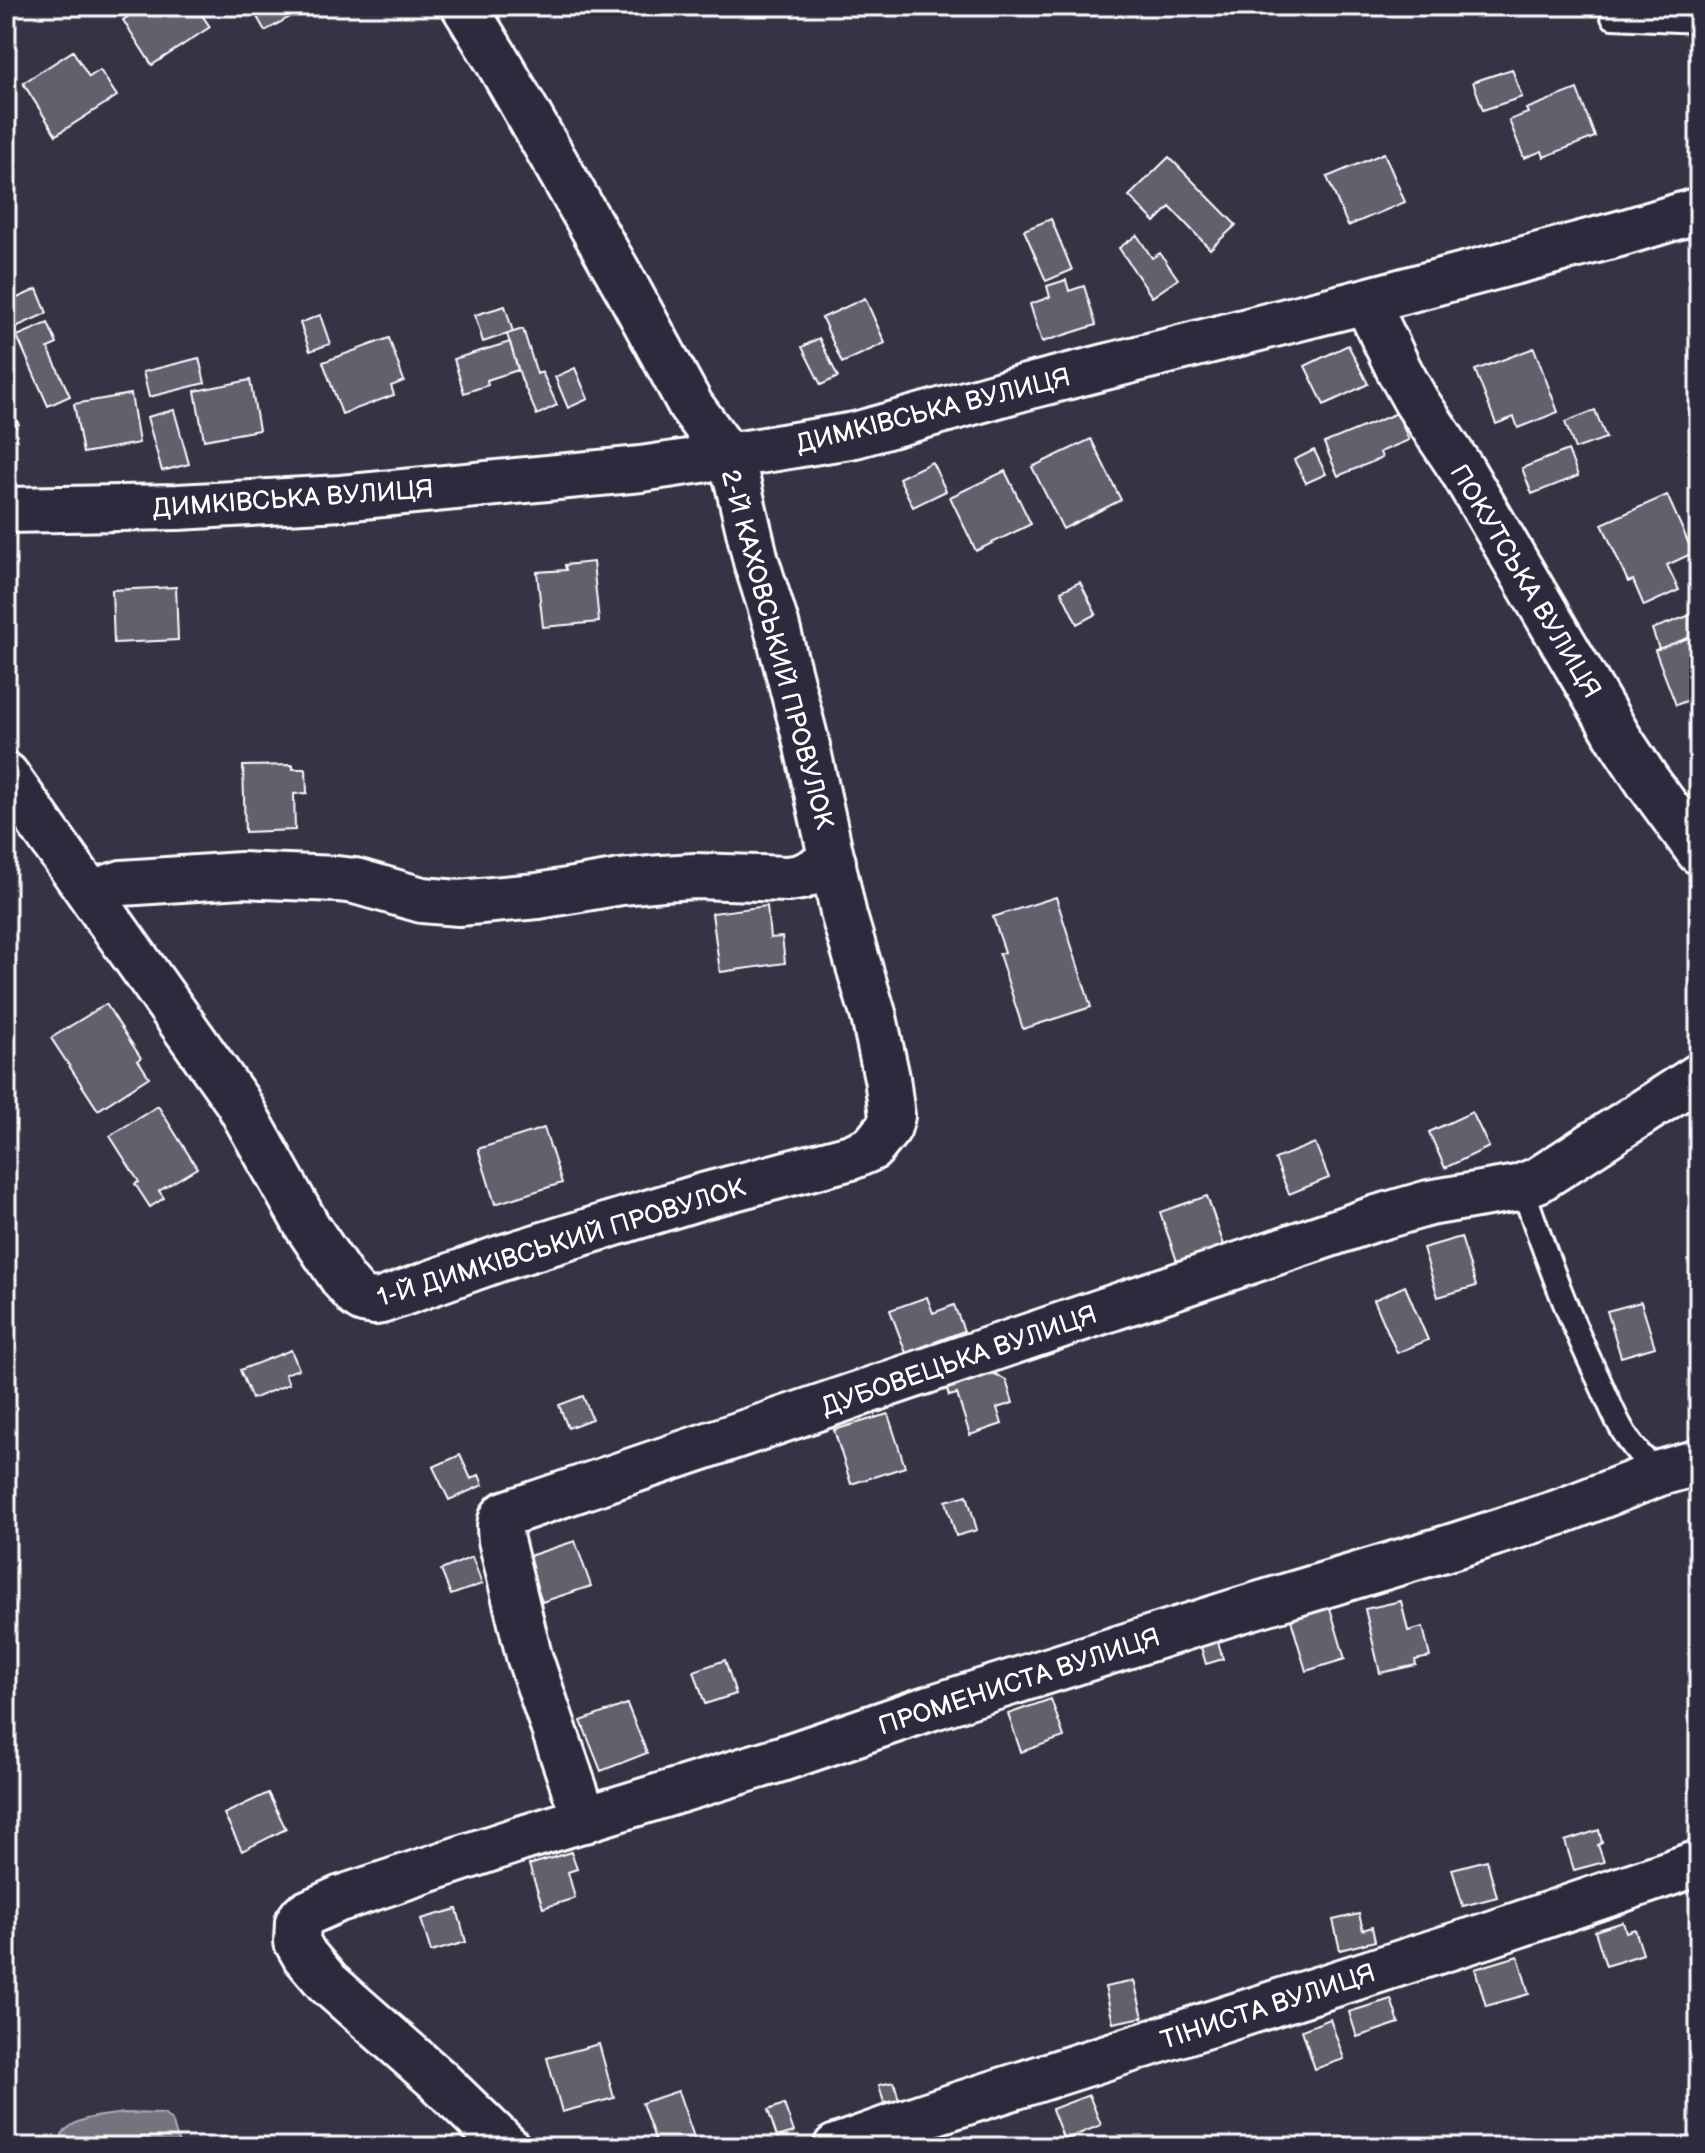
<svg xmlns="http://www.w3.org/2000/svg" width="1705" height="2153" font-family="'Balsamiq Sans',sans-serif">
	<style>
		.water { fill: #76737f; stroke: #adabb2; stroke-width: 2 }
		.building { fill: #635f6d; stroke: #fff; stroke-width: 2 }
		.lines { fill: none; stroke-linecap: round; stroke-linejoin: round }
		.lane-casing { stroke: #fff; stroke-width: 28 }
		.street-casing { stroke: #fff; stroke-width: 50 }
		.lane { stroke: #2f2a3d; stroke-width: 22 }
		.street { stroke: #2f2a3d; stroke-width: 44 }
		.labels { text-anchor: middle; stroke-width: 6; stroke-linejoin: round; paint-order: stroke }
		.street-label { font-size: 26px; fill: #fff; stroke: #2f2a3d }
	</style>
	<rect width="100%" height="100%" fill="#373345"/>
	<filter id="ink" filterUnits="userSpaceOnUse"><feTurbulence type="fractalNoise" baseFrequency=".0125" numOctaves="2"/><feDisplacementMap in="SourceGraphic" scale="16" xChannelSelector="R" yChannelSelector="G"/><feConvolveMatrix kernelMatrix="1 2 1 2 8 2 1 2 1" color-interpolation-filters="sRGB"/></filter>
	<g filter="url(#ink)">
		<path class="water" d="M125 2113 164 2114 173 2123 180 2147H64L62 2134C76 2116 103 2116 125 2113Z"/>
		<path class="building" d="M143 6H196L210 27 152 65 123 20Z
			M251 6H295L299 12 265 31Z
			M73 51 89 77 100 70 117 96 56 135 23 83Z
			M1512 69 1522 97 1483 110 1473 82Z
			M1577 89 1595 137 1544 157 1542 151 1524 158 1509 120 1528 113 1526 109Z
			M1384 153 1405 202 1348 226 1327 177Z
			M1169 157 1236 225 1210 249 1170 207 1155 222 1129 196Z
			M1051 219 1072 270 1046 281 1024 230Z
			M1137 235 1152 258 1160 253 1178 279 1152 297 1119 248Z
			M1066 280 1069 291 1084 286 1096 325 1042 342 1030 304 1050 297 1047 286Z
			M37 289 47 313 16 327 6 303Z
			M865 298 885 343 842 363 822 318Z
			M505 306 513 332 483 342 475 315Z
			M320 315 330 344 310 351 300 323Z
			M48 323 57 344 48 348 70 396 48 406 17 336Z
			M523 329 537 374 542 372 557 405 537 415 522 381 507 334Z
			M389 338 404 381 391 386 394 395 342 414 323 362Z
			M819 338 838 377 821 385 802 347Z
			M510 342 518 370 487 380 488 385 464 393 454 359Z
			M1348 345 1368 384 1324 405 1305 366Z
			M1534 348 1558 412 1518 428 1514 417 1496 424 1475 370Z
			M199 358 205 383 149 397 143 372Z
			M575 368 588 399 568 408 555 377Z
			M250 380 259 430 204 440 195 391Z
			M131 394 139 443 83 453 74 404Z
			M6 408 19 424 6 435Z
			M174 410 189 464 162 471 147 417Z
			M1595 410 1606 438 1575 449 1565 422Z
			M1397 413 1409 440 1380 452 1382 458 1338 476 1324 443Z
			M1091 439 1121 500 1063 529 1032 467Z
			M1314 450 1326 474 1306 483 1294 460Z
			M1568 450 1578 476 1532 494 1522 468Z
			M932 462 946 491 913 507 899 478Z
			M1005 471 1031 524 976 551 950 497Z
			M1667 495 1693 553 1667 565 1679 590 1644 606 1633 580 1628 582 1602 524Z
			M593 562 599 622 543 627 537 572 566 570 565 565Z
			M1080 582 1096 614 1077 624 1061 591Z
			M176 587 178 640 114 643 112 590Z
			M1699 612V634L1659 649 1652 629Z
			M1699 634V696L1676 705 1655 650Z
			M293 765V769H306L307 793 294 794 295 830 245 832 243 766Z
			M1056 897 1091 1007 1023 1029 999 954 1005 952 993 917Z
			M767 906 770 938 782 937 785 963 720 972 712 913Z
			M106 1004 141 1058 138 1060 149 1077 98 1110 51 1038Z
			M158 1106 197 1168 159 1191 164 1198 150 1207 135 1184 139 1182 110 1136Z
			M1472 1112 1489 1147 1445 1168 1429 1132Z
			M544 1128 562 1183 495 1204 478 1149Z
			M1315 1143 1329 1178 1289 1194 1275 1159Z
			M1207 1196 1226 1251 1179 1267 1160 1212Z
			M1461 1237 1476 1286 1438 1297 1423 1248Z
			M1405 1286 1428 1340 1397 1353 1374 1300Z
			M927 1297 933 1313 954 1305 964 1331 906 1353 890 1310Z
			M1641 1302 1655 1347 1621 1357 1607 1311Z
			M291 1350 299 1369 285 1374 289 1384 252 1399 240 1370Z
			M991 1372 1006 1380 1013 1403 997 1408 1002 1424 970 1435 957 1394 949 1396 946 1386Z
			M583 1396 592 1419 568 1428 559 1405Z
			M888 1414 905 1467 851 1484 834 1430Z
			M460 1455 471 1479 479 1475 483 1485 449 1500 433 1467Z
			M967 1495 977 1530 956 1536 946 1501Z
			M575 1541 591 1586 542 1602 526 1557Z
			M472 1557 482 1584 451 1595 441 1570Z
			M1401 1601 1408 1631 1423 1627 1430 1657 1415 1660 1416 1665 1380 1673 1365 1609Z
			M1330 1608 1345 1659 1306 1671 1291 1620Z
			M1217 1638 1223 1659 1206 1664 1200 1644Z
			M725 1660 736 1694 705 1704 694 1671Z
			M1051 1699 1064 1737 1021 1752 1008 1714Z
			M627 1704 647 1753 601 1771 581 1721Z
			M268 1793 286 1829 242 1851 224 1814Z
			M1599 1830 1602 1843 1598 1845 1604 1862 1574 1870 1565 1841Z
			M571 1852 577 1869 568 1872 575 1898 543 1908 529 1865Z
			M1487 1860 1497 1897 1463 1906 1452 1869Z
			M457 1909 466 1942 431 1952 421 1919Z
			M1359 1914 1363 1930 1372 1927 1375 1941 1340 1950 1333 1920Z
			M1623 1922 1626 1932 1635 1929 1643 1954 1606 1966 1595 1931Z
			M1518 1956 1529 1994 1486 2006 1475 1969Z
			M1134 1981 1143 2017 1113 2023 1105 1987Z
			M1391 1999 1399 2023 1357 2037 1349 2012Z
			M1330 2019 1344 2059 1315 2069 1302 2030Z
			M599 2044 614 2098 562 2112 547 2058Z
			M894 2082 899 2100 884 2103 879 2085Z
			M678 2091 697 2146 645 2147 643 2143 655 2139 642 2103Z
			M1089 2095 1101 2125 1064 2140 1052 2109Z
			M784 2104 794 2132 777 2137 768 2110Z
			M970 2137 973 2147H940V2146Z"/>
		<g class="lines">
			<defs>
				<path id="lane" d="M1613 17 1699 21
					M1522 1186C1544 1251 1567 1314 1597 1376 1609 1401 1619 1431 1638 1452 1644 1460 1653 1466 1660 1473"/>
				<path id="street" d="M1366 301 1400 372 1416 401 1462 470 1619 738 1648 782 1699 852
					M6 510 178 507 341 498 641 469 728 456 855 435 1026 387 1366 301 1619 234 1699 210
					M6 775 237 1101 307 1226 344 1281 357 1296 363 1300 375 1302 381 1301 501 1258 703 1196 851 1157 872 1148 889 1127 892 1116 887 1078 874 1017 844 916 805 737 776 624 756 561 737 480 728 456 691 406 627 288 497 60 464 6
					M90 893 122 883 241 875 337 879 355 881 422 900 459 903 538 896 621 882 662 878 695 876 788 879 801 877 833 862
					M585 1820 529 1656 501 1540C500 1531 498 1521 505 1514L1377 1218 1429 1203 1517 1188 1538 1180 1699 1076
					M507 2147 437 2079 328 1983 305 1956 297 1942 298 1922 303 1915 339 1899 520 1839 781 1759 930 1708 1234 1612 1451 1547 1557 1513 1660 1473 1699 1462
					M836 2147 923 2116 1488 1935 1699 1863"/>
			</defs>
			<use href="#lane" class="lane-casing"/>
			<use href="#street" class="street-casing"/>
			<use href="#lane" class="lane"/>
			<use href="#street" class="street"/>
		</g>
	</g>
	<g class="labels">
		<g class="street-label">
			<text transform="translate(933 410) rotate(-14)" y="9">ДИМКІВСЬКА ВУЛИЦЯ</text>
			<text transform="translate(293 498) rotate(-4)" y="9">ДИМКІВСЬКА ВУЛИЦЯ</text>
			<text transform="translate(1526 581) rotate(59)" y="9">ПОКУТСЬКА ВУЛИЦЯ</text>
			<text transform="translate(778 649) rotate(75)" y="9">2-Й КАХОВСЬКИЙ ПРОВУЛОК</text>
			<text transform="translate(561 1242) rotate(-17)" y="9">1-Й ДИМКІВСЬКИЙ ПРОВУЛОК</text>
			<text transform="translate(959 1360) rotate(-19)" y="9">ДУБОВЕЦЬКА ВУЛИЦЯ</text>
			<text transform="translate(1019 1681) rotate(-18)" y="9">ПРОМЕНИСТА ВУЛИЦЯ</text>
			<text transform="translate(1268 2006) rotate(-18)" y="9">ТІНИСТА ВУЛИЦЯ</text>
		</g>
	</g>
	<rect width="1705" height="2153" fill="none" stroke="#2f2a3d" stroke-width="32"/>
	<rect x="16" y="16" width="1673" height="2121" fill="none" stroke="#fff" stroke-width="3" filter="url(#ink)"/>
</svg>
